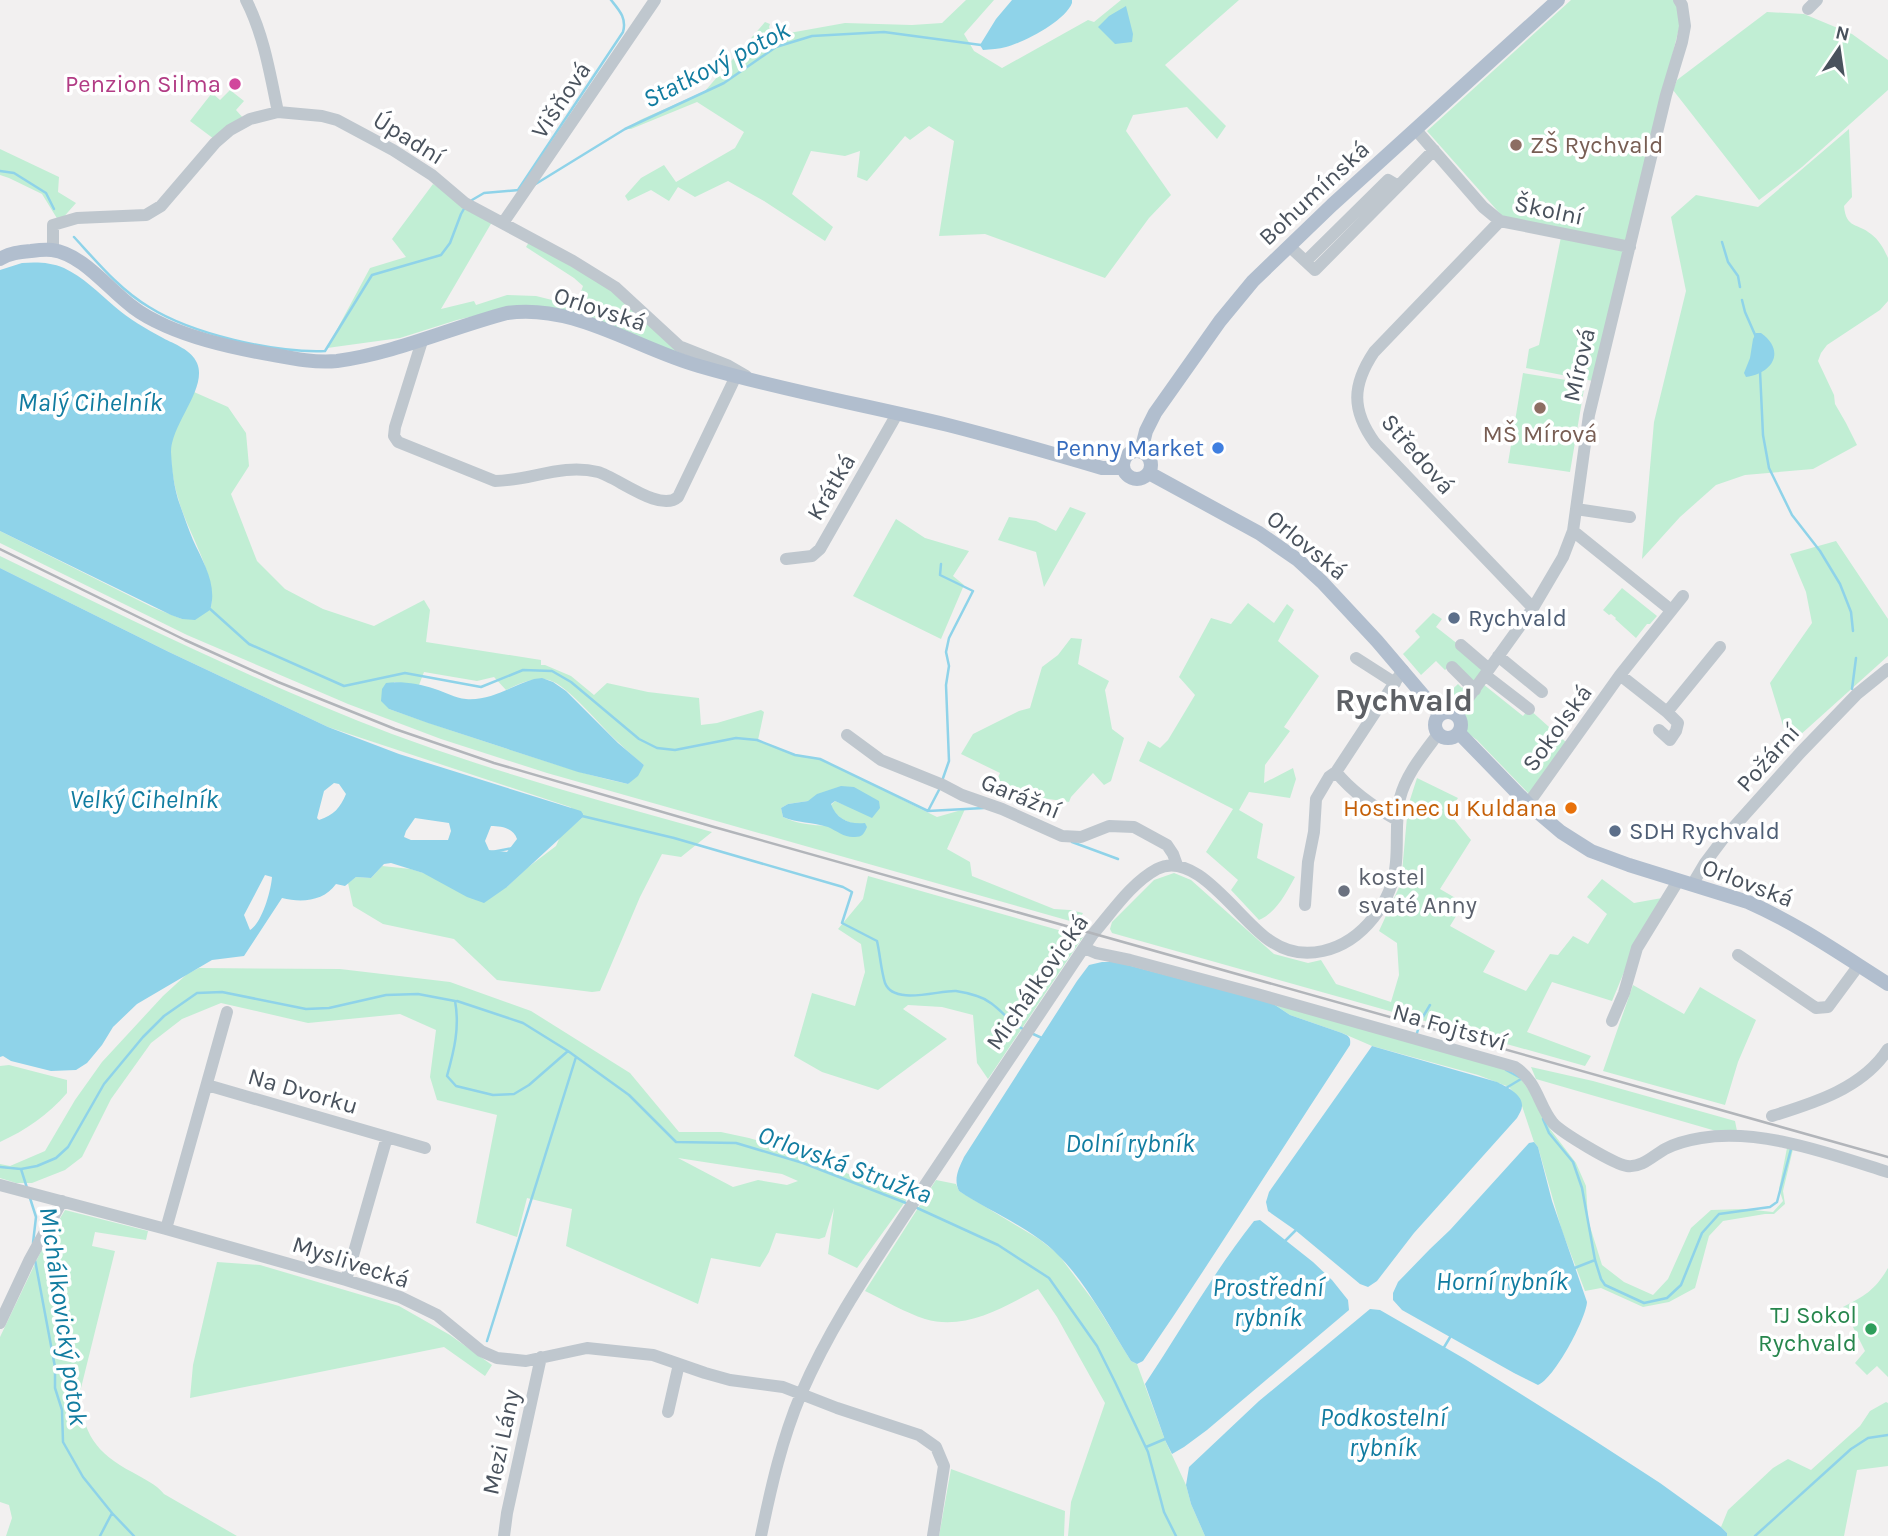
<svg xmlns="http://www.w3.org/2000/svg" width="1888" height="1536" font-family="Karla,sans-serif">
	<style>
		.green { fill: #c1eed4; fill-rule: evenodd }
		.water { fill: #8fd3e9; fill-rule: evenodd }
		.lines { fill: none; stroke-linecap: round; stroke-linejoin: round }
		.stream { stroke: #8fd3e9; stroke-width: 2.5 }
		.minor { stroke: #bfc7ce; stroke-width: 12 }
		.major { stroke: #b1bece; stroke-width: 14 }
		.rail { stroke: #b2b5ba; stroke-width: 2.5 }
		.hotel-dot { fill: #d1479c; stroke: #fff; stroke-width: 2.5 }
		.education-dot { fill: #8d6e63; stroke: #fff; stroke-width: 2.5 }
		.shop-dot { fill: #3f7fe0; stroke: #fff; stroke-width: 2.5 }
		.service-dot { fill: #5c6f8a; stroke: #fff; stroke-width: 2.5 }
		.food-dot { fill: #e8710a; stroke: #fff; stroke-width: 2.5 }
		.worship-dot { fill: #6b7280; stroke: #fff; stroke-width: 2.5 }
		.leisure-dot { fill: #2e9e5b; stroke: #fff; stroke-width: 2.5 }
		.labels { text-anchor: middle; stroke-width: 7; stroke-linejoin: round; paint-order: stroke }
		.hotel-label { font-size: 24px; fill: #b23c85; stroke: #fff; text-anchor: end }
		.street-label { font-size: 24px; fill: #49525d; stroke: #fff }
		.education-label { font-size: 24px; fill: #785e54; stroke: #fff; text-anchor: start }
		.shop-label { font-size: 24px; fill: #366cbe; stroke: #fff; text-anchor: end }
		.service-label { font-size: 24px; fill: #4e5e75; stroke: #fff; text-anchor: start }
		.food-label { font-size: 24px; fill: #c56008; stroke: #fff; text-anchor: end }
		.worship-label { font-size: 24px; fill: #5b616d; stroke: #fff; text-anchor: start }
		.leisure-label { font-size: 24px; fill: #27864d; stroke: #fff; text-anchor: end }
		.water-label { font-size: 26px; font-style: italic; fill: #117ca0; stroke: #fff }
		.district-label { font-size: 32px; font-weight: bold; fill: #5d6065; stroke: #fff }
	</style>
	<rect width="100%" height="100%" fill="#f2f0f0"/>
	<path class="green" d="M966 0H994L964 34 974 51 1002 68 1088 20 1094 22 1121 0H1239L1165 65 1226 126 1217 139 1187 107 1133 115 1126 131 1171 195 1149 218 1105 278 985 234 939 236 954 141 929 126 910 140 905 136 867 181 857 177 860 151 845 156 811 151 792 194 833 227 825 241 764 201 728 181 695 197 678 187 669 201 651 190 628 201 625 196 641 178 664 165 676 182 735 148 744 132 697 102 631 129H625L640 120 705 91 765 22 770 24 769 27 770 30 767 37 845 23 912 25 942 23Z
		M1571 0H1674L1678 9 1680 24 1626 242 1503 217 1427 131Z
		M1767 12 1804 14 1852 34 1888 60V90L1802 167 1759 200 1673 90 1677 80Z
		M230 90 244 101 236 110 244 119 214 139 190 121 212 93 220 100Z
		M1849 129 1852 197 1844 206C1846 229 1858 223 1871 234 1879 240 1884 249 1888 258V301L1880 310 1827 345 1821 353 1818 361 1834 395 1835 404 1846 423 1857 445 1813 469 1745 475 1716 485 1680 517 1642 559 1654 422 1686 291 1671 217 1696 195 1758 207Z
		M0 149 59 177 58 192 76 203 61 220H58L42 194 9 178 0 175Z
		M433 184 492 222 441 309 474 301 476 305 507 295 536 296 576 306 583 286 574 278 526 247 529 242 611 289 687 357 518 306 457 320 400 338 327 348 370 268 406 257 392 239Z
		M1561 237 1625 249 1593 381 1526 368 1529 349 1539 345Z
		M1523 373 1585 383 1570 472 1508 463Z
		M194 392 228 407 246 433 249 466 231 494 257 561 285 589 323 609 374 626 424 600 430 610 426 642 541 660V665H545L571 676 594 695 607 683 648 692 699 698 701 725 717 723 761 710 764 712 758 740 794 754 820 759 937 817 965 809 947 849 970 862 972 876 1054 909 1070 910 1083 913 1077 923 547 773 441 739 348 704 187 635 0 543V531L152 607 182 619 210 610C220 581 187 531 179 501 174 485 170 464 171 447 173 427 186 409 194 392ZM424 672 477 681 494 677 506 690C519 684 534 676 549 680 568 685 603 729 619 743 627 751 635 758 644 765L628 784C593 777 558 765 523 754 478 739 433 725 389 709L394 682 419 685ZM808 801H879L847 806 835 801 831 805C834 815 846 823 857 824 832 826 806 828 783 817L781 808 788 804Z
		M1070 507 1086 513 1044 587 1036 552 998 540 1009 517 1036 521 1056 531Z
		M896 519 925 538 969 551 953 576 964 585 941 639 853 596Z
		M1836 541 1888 619V656L1789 745 1770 683 1812 623 1806 592 1790 554Z
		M0 556C129 619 258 683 392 734 497 773 605 802 712 832L681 857 662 854 640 897 600 991 592 992 497 980 454 939 383 924 353 906 348 883 356 877 371 878 382 866 411 869 423 873 507 887 527 868 556 846 560 837 583 817 570 807 328 727 169 652 0 568Z
		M1622 588 1657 616 1650 624H1647L1636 638 1615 619 1616 618 1611 614 1609 615 1603 610Z
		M1248 603 1274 623 1287 604 1294 610 1278 641 1319 676 1284 727 1290 731 1265 765 1264 783 1293 768 1296 779 1290 798 1249 792 1239 810 1263 824 1257 858 1295 877C1286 893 1277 912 1259 920L1231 890 1238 880 1206 852 1233 809 1139 761 1148 741 1160 748 1168 740 1195 695 1179 677 1211 618 1231 624Z
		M1433 613 1442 619 1436 627 1486 666 1456 705 1451 706 1440 701 1458 684 1462 688 1467 683 1454 662 1445 670 1436 661 1421 675 1403 654 1420 637 1415 631Z
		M1071 638 1082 639 1078 664 1109 681 1105 690 1112 729 1124 738 1111 781 1104 785 1093 773 1071 797 1069 802 1021 795 996 782 1000 773 961 754 973 734 1019 711 1030 708 1042 667 1058 655Z
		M1483 684 1523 716 1529 709 1568 744 1530 795 1477 740 1465 731V721L1462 714Z
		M1417 778 1458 798 1448 812 1471 840 1440 889 1464 903 1450 926 1495 951 1483 972 1526 991 1550 954 1558 955 1573 936 1588 944 1607 914 1587 897 1602 879 1634 903 1662 898 1627 965 1612 1001 1552 982 1527 1032 1591 1056 1585 1066 1112 933 1110 929 1112 922 1154 880 1174 873 1191 880 1274 954 1308 963 1321 960 1336 984 1391 1002 1399 975 1397 943 1379 931 1401 883 1408 806Z
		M868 876 1083 937 988 1079 977 1063 973 1015 942 1007 908 1005 903 1009 947 1039 878 1090 822 1072 794 1056 812 993 855 1006 865 972 861 944 838 929 863 899Z
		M199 968 340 969 450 982 531 1011 630 1073 679 1132H721L749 1138 799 1153 863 1180 910 1195 857 1268 828 1254 834 1208 825 1237 819 1239 776 1233 769 1252 760 1267 711 1258 698 1304 566 1246 572 1209 527 1198 517 1237 476 1223 497 1115 437 1100 430 1077 436 1030 400 1014 308 1023 221 1003 182 1019 151 1043 111 1099 82 1157 65 1170 32 1183H16L0 1178V1164L10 1166 45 1151 75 1100 102 1062 163 996 187 974ZM678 1158 782 1174 798 1181 787 1185 758 1180 733 1187Z
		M1633 985 1684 1014 1700 987 1756 1020 1738 1062 1725 1105 1603 1071Z
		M1272 1003 1501 1068 1521 1079 1537 1102 1550 1129 1576 1163 1586 1186 1588 1220 1602 1265 1624 1282 1653 1295 1668 1279 1691 1228 1711 1210 1744 1209 1773 1212 1783 1201 1779 1189 1787 1148 1793 1149 1783 1191 1785 1204 1774 1214H1765L1723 1221 1709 1236 1695 1288 1669 1302 1643 1307 1601 1288 1585 1291 1562 1231 1538 1147 1534 1142 1520 1100 1509 1087 1478 1075 1372 1046 1342 1033 1290 1015Z
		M9 1065 67 1080V1093C48 1115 26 1130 0 1142V1066Z
		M1531 1067 1593 1081 1735 1121 1737 1131H1716L1536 1079Z
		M936 1180 956 1184 959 1191 1039 1239 1058 1254 1095 1303 1131 1361 1137 1364 1165 1440 1186 1485 1191 1504 1205 1536H1068L1071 1502 1105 1403 1057 1317 1038 1289C1004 1307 965 1331 925 1319 906 1313 884 1300 865 1291Z
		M65 1210 148 1231 146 1240 95 1232 92 1246 115 1251 80 1392C82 1433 96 1453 132 1472 144 1479 156 1484 164 1494L237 1536H6L12 1518 9 1505 0 1502V1337L43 1247Z
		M217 1262 260 1265 399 1306 450 1335 492 1365 485 1376 444 1347 190 1398 193 1365Z
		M1888 1268V1377L1877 1366 1867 1375 1855 1363 1865 1351 1843 1307C1865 1296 1875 1290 1888 1268Z
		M1886 1402 1888 1403V1466L1857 1470 1844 1536H1727V1533L1721 1527 1728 1510 1773 1468 1788 1459 1811 1470 1860 1426 1870 1411Z
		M951 1469 1065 1511 1064 1536H939Z"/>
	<path class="water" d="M1012 0H1072V3C1065 21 1025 42 1006 47 999 49 991 49 983 50L980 45 996 19Z
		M1126 6 1133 34 1132 42 1115 44 1098 27 1109 16Z
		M22 263C36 262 50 262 64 268 83 277 98 292 114 306 129 319 146 329 163 338 174 344 192 350 197 363 208 388 171 424 171 452 172 469 174 489 180 505 184 516 188 528 193 540 203 562 218 585 210 610L195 620 182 619 171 615 0 531V270Z
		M1756 333H1761C1786 351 1773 373 1746 377L1744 373 1750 358 1753 339Z
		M0 568 169 652 328 727 399 754 581 811 583 814V817L507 887 484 903 467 897 423 873 391 863 384 864 371 878 356 877 345 886 336 884C324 901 302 903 282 898L244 956 212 960 137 1004 113 1027 102 1045 87 1063 76 1070 51 1071 11 1061 3 1056 0 1057ZM334 783 339 784 346 794C340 808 334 815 319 820L317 818 324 791ZM415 818 449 823 451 831 448 840H411L404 837 406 831ZM491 826C501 826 514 828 517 839L507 852 489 850 485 841ZM265 875 272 877C271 891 262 923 250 930L244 915Z
		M534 679 542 678 553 682 566 691 618 743 644 765 638 776 628 784 578 772 428 723 389 709 381 701 382 689 386 683C401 681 420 684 435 689 445 692 455 698 466 699 491 701 511 686 534 679Z
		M841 786 854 787 879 801 880 808 872 818 835 801 831 804C836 819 850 825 865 823L867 827C864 834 862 837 855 837 845 838 837 831 828 827 813 822 797 823 783 817L781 808 788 804 808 801 817 794Z
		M1102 962H1116L1272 1003 1290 1015 1342 1033C1349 1036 1351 1037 1350 1045 1281 1150 1214 1257 1143 1361L1137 1364 1131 1361C1110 1328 1086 1282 1058 1255 1032 1228 990 1212 959 1191 953 1179 959 1168 964 1157L1077 981 1089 965Z
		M1372 1046 1497 1082C1505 1086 1523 1094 1522 1106 1522 1110 1519 1114 1517 1118L1414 1233 1377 1281 1368 1287 1360 1284 1295 1230 1268 1211 1266 1202 1269 1192Z
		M1534 1142 1538 1147 1552 1201 1587 1302C1586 1319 1554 1379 1538 1385L1514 1373 1402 1310 1393 1300V1293L1398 1282 1430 1249 1450 1230 1529 1143Z
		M1260 1220 1313 1262 1332 1280 1348 1300 1349 1310 1207 1430 1184 1447 1172 1454 1165 1440 1145 1384C1181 1330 1213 1273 1254 1221Z
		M1370 1309 1380 1310 1465 1359 1586 1435 1660 1483 1721 1527 1727 1533V1536H1205L1191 1504 1186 1485 1189 1467 1259 1401Z"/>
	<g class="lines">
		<path class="stream" d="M0 171 14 173 46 193 54 209
			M534 185 625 129 724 83 776 47 812 36 884 32 981 45
			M518 190 623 32C627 18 619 10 611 0
			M472 200 484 193 519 190
			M74 237C97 262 120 290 149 307 192 334 274 353 325 351L372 275 441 255 450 243 461 214 465 207
			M1722 242 1728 262 1738 276 1740 287
			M1742 300 1745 312 1756 337
			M1760 371 1763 435 1769 468 1792 515 1820 551 1840 584 1851 612 1853 631
			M941 564 940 575 973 591 949 638 946 652 949 666 946 685 949 761 942 781
			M209 608 249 644 344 686 405 673 481 687 523 670 552 671 571 682 639 739 657 748 675 750 736 738 757 740 795 755 820 759 928 811 984 808
			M1852 689 1856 658
			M928 811 940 788
			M582 816 674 838 843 887 852 892 842 923 877 941C880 954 881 970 885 983 894 1006 939 990 956 991 963 992 971 994 977 996 997 1002 1007 1022 1025 1030
			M1072 842 1118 859
			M492 852 513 848
			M457 1001 523 1023 568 1051
			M1031 1033 1044 1039
			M1417 1033 1421 1020 1430 1005
			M1506 1070 1519 1077
			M1506 1088 1521 1079
			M1543 1119 1549 1133 1573 1162 1582 1188 1595 1260 1601 1279 1605 1285 1644 1303 1667 1298 1681 1285 1702 1233 1719 1214 1770 1207 1777 1202 1791 1149
			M0 1167 21 1169 37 1166 56 1158 68 1147 104 1084 143 1037 164 1016 197 993 222 992 306 1009 329 1008 386 995 418 994 455 1001C460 1027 454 1051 447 1076L456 1086 493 1095 514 1094 529 1085 568 1051 629 1095 676 1142 736 1143 803 1163 906 1203
			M21 1169 27 1188
			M30 1198 36 1217 33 1243
			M915 1207 998 1245 1049 1278 1097 1346 1115 1382 1148 1452 1164 1512 1176 1536
			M1283 1243 1298 1228
			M35 1260 55 1367V1388L62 1410 63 1442 83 1477 112 1513 100 1536
			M1572 1269 1595 1260
			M487 1341 576 1057
			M1443 1349 1452 1334
			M1146 1447 1165 1439
			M112 1513 134 1536
			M1755 1536 1851 1449 1868 1438 1888 1435"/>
		<path class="minor" d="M246 0C264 35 270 74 278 112
			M1808 9 1817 0
			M1416 130 1483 207 1500 221 1630 247
			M1500 221 1374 352C1352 385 1351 410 1375 443L1533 608
			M503 223 655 0
			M1289 246 1315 270 1434 150
			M53 250V225L77 218 146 215 161 206 215 143 230 130 250 119 278 112 322 116 337 120 393 150 432 175 465 203 573 261 615 287 679 346 727 365 746 376
			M1306 261 1388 180 1398 186
			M422 341 395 427 394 436 398 442 495 481C529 481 562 463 598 472 617 477 660 513 678 497L736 376
			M1576 509 1630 517
			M1573 531 1671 610
			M786 559 812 556 820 549 897 414
			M1461 645 1489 669
			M1498 656 1542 692
			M1356 658 1395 683
			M1452 667 1475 690
			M1485 675 1529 709
			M1620 675 1667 712 1720 647
			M1456 715 1533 608 1563 557 1573 531 1589 415 1666 95 1682 42 1685 26 1682 5 1679 0
			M1659 730 1670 740 1676 731 1678 723 1667 712
			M847 735 881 760 943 785 962 795 1002 809 1062 836 1081 837 1109 826 1134 827 1167 845 1173 854 1177 865
			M1336 772C1353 793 1374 807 1397 820
			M1528 804 1620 675 1683 596
			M1692 885 1705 863 1723 839 1801 752 1857 694 1888 669
			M1305 905 1308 862 1314 832 1316 799 1329 777 1336 772 1403 670
			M1084 948 1096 953 1130 960 1257 994 1515 1067C1538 1082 1538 1105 1553 1123 1562 1133 1614 1164 1627 1166 1642 1168 1654 1155 1665 1149 1676 1143 1689 1140 1701 1138 1761 1128 1831 1154 1888 1172
			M1738 955 1816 1008 1828 1007 1859 965
			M1612 1021 1624 993 1637 948 1678 881
			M207 1085 425 1148
			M1772 1116C1814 1103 1863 1088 1888 1049
			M0 1185 166 1229 346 1280 400 1297 437 1315 481 1351 497 1358 526 1361 587 1348 653 1355 705 1373 730 1380 783 1387 837 1408 919 1435 936 1447 944 1466 933 1536
			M166 1229 227 1012
			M346 1280 387 1137
			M0 1323 29 1261 62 1201
			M668 1412 679 1364
			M504 1536 507 1513 541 1357
			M761 1536C771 1487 782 1439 801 1394 829 1329 867 1273 905 1215 967 1121 1031 1028 1093 934 1112 912 1131 883 1157 869 1197 848 1241 924 1272 942 1287 952 1305 955 1323 951 1363 942 1393 901 1396 862 1398 841 1395 819 1400 798 1406 774 1424 753 1438 734"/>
		<path class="major" d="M0 259C9 253 20 252 31 251 38 250 45 249 52 250 83 254 109 290 134 308 143 315 155 321 166 326 200 341 237 349 274 355 295 359 316 363 337 361 396 353 450 328 507 313 574 303 637 349 699 366 781 390 865 405 948 425 999 438 1051 453 1102 468H1123
			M1123 465a14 14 0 1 1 28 0a14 14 0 1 1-28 0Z
			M1141 451 1146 431 1155 413 1220 321 1253 281 1332 205 1558 0
			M1149 473 1259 533 1298 560 1322 582 1377 641 1440 715
			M1435 725a13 13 0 1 1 26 0a13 13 0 1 1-26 0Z
			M1459 733 1528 804 1561 832 1591 851 1629 865 1748 902C1798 924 1842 955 1888 984"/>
		<path class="rail" d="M0 549 185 640 278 682 395 729 494 763 714 827 1888 1157"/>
	</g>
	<circle class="hotel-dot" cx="235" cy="84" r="7"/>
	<g class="education-dot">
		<circle cx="1516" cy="145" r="7"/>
		<circle cx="1540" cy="408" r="7"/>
	</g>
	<circle class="shop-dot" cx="1218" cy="448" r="7"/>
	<g class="service-dot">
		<circle cx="1454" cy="618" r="7"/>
		<circle cx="1615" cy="831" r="7"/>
	</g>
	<circle class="food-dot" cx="1571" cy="808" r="7"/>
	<circle class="worship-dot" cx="1344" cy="891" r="7"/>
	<circle class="leisure-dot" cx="1871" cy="1329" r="7"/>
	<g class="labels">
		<g class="hotel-label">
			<text x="221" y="92">Penzion Silma</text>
		</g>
		<g class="street-label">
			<text transform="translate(561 100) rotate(-56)" y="8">Višňová</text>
			<text transform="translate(409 138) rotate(32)" y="8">Úpadní</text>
			<text transform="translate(1314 193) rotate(-43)" y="8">Bohumínská</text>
			<text transform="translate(1549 210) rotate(12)" y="8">Školní</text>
			<text transform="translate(600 309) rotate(18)" y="8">Orlovská</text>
			<text transform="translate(1579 365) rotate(-77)" y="8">Mírová</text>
			<text transform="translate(1418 454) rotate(49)" y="8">Středová</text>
			<text transform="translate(831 487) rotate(-60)" y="8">Krátká</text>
			<text transform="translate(1307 545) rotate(39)" y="8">Orlovská</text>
			<text transform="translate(1557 728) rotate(-54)" y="8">Sokolská</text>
			<text transform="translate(1768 758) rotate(-48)" y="8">Požární</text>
			<text transform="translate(1021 796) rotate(22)" y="8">Garážní</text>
			<text transform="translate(1748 883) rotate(21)" y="8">Orlovská</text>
			<text transform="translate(1037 982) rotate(-55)" y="8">Michálkovická</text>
			<text transform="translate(1450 1027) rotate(16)" y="8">Na Fojtství</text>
			<text transform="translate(303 1091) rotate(16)" y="8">Na Dvorku</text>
			<text transform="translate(351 1262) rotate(18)" y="8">Myslivecká</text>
			<text transform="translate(501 1442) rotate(-78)" y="8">Mezi Lány</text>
		</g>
		<g class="education-label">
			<text x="1530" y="153">ZŠ Rychvald</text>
			<text x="1540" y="442" text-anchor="middle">MŠ Mírová</text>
		</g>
		<g class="shop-label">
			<text x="1204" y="456">Penny Market</text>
		</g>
		<g class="service-label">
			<text x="1468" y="626">Rychvald</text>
			<text x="1629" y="839">SDH Rychvald</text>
		</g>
		<g class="food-label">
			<text x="1557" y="816">Hostinec u Kuldana</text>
		</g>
		<g class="worship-label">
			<text x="1358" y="885">kostel<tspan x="1358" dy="28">svaté Anny</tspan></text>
		</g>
		<g class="leisure-label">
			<text x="1857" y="1323">TJ Sokol<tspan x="1857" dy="28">Rychvald</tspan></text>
		</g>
		<g class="water-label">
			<text transform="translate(716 64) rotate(-27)" y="9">Statkový potok</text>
			<text x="90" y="411">Malý Cihelník</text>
			<text x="144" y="808">Velký Cihelník</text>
			<text x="1130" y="1152">Dolní rybník</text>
			<text transform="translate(845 1164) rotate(20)" y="9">Orlovská Stružka</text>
			<text x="1502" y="1290">Horní rybník</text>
			<text x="1268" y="1296">Prostřední<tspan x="1268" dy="30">rybník</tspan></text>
			<text transform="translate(64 1316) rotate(82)" y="9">Michálkovický potok</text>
			<text x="1383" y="1426">Podkostelní<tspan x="1383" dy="30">rybník</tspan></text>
		</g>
		<g class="district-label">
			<text x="1404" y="711">Rychvald</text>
		</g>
	</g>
	<g transform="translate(1839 49) rotate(13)" stroke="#ffffff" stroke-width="5" paint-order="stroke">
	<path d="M0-5L12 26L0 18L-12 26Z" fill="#49525d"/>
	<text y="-10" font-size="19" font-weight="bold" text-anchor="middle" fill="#49525d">N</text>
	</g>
</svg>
